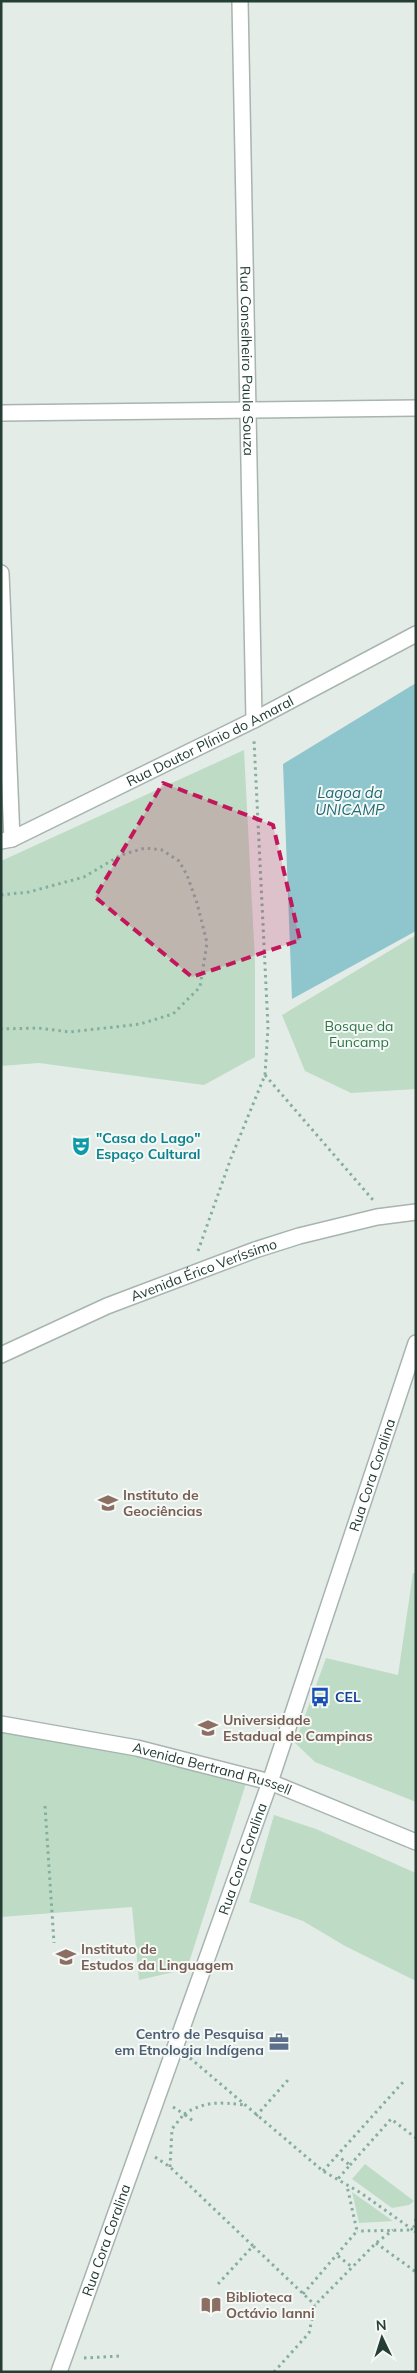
<svg xmlns="http://www.w3.org/2000/svg" width="417" height="2373" font-family="Mulish,sans-serif">
	<style>
		.green { fill: #bedcc5 }
		.water { fill: #8fc6ce }
		.lines { fill: none; stroke-linecap: round; stroke-linejoin: round }
		.minor-casing { stroke: #a7b4af; stroke-width: 18 }
		.tertiary-casing { stroke: #a7b4af; stroke-width: 18 }
		.path { stroke: #86aea0; stroke-width: 3; stroke-dasharray: 2.5 4; stroke-linecap: butt }
		.minor { stroke: #fff; stroke-width: 15 }
		.tertiary { stroke: #fff; stroke-width: 15 }
		.marked { fill: #c2185b; fill-opacity: 0.2; stroke: #c2185b; stroke-width: 4; stroke-dasharray: 10 6; stroke-linejoin: round }
		.labels { text-anchor: middle; stroke-width: 4; stroke-linejoin: round; paint-order: stroke }
		.street-label { font-size: 14px; fill: #243d35; stroke: #f4f9f6 }
		.park-label { font-size: 14px; fill: #307248; stroke: #f4f9f6 }
		.culture-label { font-size: 14px; font-weight: bold; fill: #0d838f; stroke: #f4f9f6; text-anchor: start }
		.education-label { font-size: 14px; font-weight: bold; fill: #785e54; stroke: #f4f9f6; text-anchor: start }
		.transit-label { font-size: 14px; font-weight: bold; fill: #164399; stroke: #f4f9f6; text-anchor: start }
		.service-label { font-size: 14px; font-weight: bold; fill: #4e5e75; stroke: #f4f9f6; text-anchor: end }
		.water-label { font-size: 15px; font-style: italic; fill: #216a76; stroke: #f4f9f6 }
	</style>
	<rect width="100%" height="100%" fill="#e4ece8"/>
	<path class="green" d="M244 750 255 962V1057L204 1085 39 1063 1 1066V861Z
		M416 935V1089L351 1093 305 1071 282 1015Z
		M413 1573H416V1802L315 1762 295 1743 326 1658 398 1675Z
		M1 1726 248 1777 187 1969 139 1980 132 1907 1 1917Z
		M274 1815 316 1829 416 1873V1981L345 1946 303 1921 249 1902Z
		M365 2164 414 2201 409 2205 392 2208 352 2179Z
		M352 2192 393 2221 359 2223Z"/>
	<path class="water" d="M416 683V931L292 999 283 764Z"/>
	<g class="lines">
		<defs>
			<g id="minor">
				<path id="s1" d="M240 1 254 720"/>
				<path d="M1 413 416 408"/>
				<path d="M1 573 12 839"/>
				<path id="s2" d="M1 841 12 839 254 720 416 634"/>
				<path id="s3" d="M59 2372 270 1782 416 1343"/>
			</g>
			<g id="tertiary">
				<path id="s4" d="M1 1355 107 1306 255 1250 299 1236 377 1217 416 1212"/>
				<path id="s5" d="M1 1724 137 1748 270 1782 416 1842"/>
			</g>
		</defs>
		<use href="#minor" class="minor-casing"/>
		<use href="#tertiary" class="tertiary-casing"/>
		<path class="path" d="M1 895 29 892 84 877 121 855 145 848 162 850 179 861 187 875 197 903 207 943 200 987 173 1014 140 1024 70 1032 38 1028 1 1029
			M265 1075 373 1200
			M198 1251 231 1158 265 1075 268 1027 254 740
			M45 1806 54 1943
			M190 2058 323 2171 361 2193 413 2230 357 2231
			M173 2107 184 2114C205 2101 220 2102 244 2105
			M256 2116 288 2080
			M336 2155 350 2165 337 2180
			M155 2157 170 2167 253 2246
			M350 2165 391 2119 416 2138
			M170 2167 172 2129 184 2114 193 2121
			M323 2171 404 2081
			M416 2219 413 2230 416 2232
			M376 2243 416 2272
			M338 2256 352 2267
			M218 2284 253 2246 315 2305
			M303 2294 357 2231 347 2186
			M84 2358 121 2356
			M274 2372 309 2333 315 2305 376 2243 393 2230"/>
		<use href="#minor" class="minor"/>
		<use href="#tertiary" class="tertiary"/>
	</g>
	<path class="marked" d="M163 783 273 825 300 940 192 977 95 897Z"/>
	<defs>
		<symbol id="theatre-bare" viewBox="-9 -9 18 18"><path d="M-5-5.5Q0-4 5-5.5V0Q5 5 0 6Q-5 5-5 0ZM-3.3-2.5H-1v1.5H-3.3ZM1-2.5H3.3v1.5H1ZM-2.8 1Q0 5.5 2.8 1Z" fill="#0f9aa8" stroke="#f4f9f6" stroke-width="2.5" paint-order="stroke"/></symbol>
		<symbol id="university-bare" viewBox="-9 -9 18 18"><path d="M0-5L7-2L0 1L-7-2ZM-4 1L0 2.5L4 1V4Q0 6-4 4Z" fill="#8d6e63" stroke="#f4f9f6" stroke-width="2.5" paint-order="stroke"/></symbol>
		<symbol id="bus-bare" viewBox="-9 -9 18 18"><path d="M-5-6H5V4H4V6H2V4H-2V6H-4V4H-5ZM-3.5-4V0h7V-4ZM-3.5 1.2v1.5H-2V1.2ZM2 1.2v1.5H3.5V1.2Z" fill="#1a4fb4" stroke="#f4f9f6" stroke-width="2.5" paint-order="stroke"/></symbol>
		<symbol id="office-bare" viewBox="-9 -9 18 18"><path d="M-6-3h4V-5.5h4V-3h4V5H-6ZM-1-4.5V-3h2v-1.5ZM-6 0V1H6V0Z" fill="#5c6f8a" stroke="#f4f9f6" stroke-width="2.5" paint-order="stroke"/></symbol>
		<symbol id="library-bare" viewBox="-9 -9 18 18"><path d="M-6-4Q-3-5.5-.7-3.5V5Q-3 3-6 4ZM6-4Q3-5.5 .7-3.5V5Q3 3 6 4Z" fill="#8d6e63" stroke="#f4f9f6" stroke-width="2.5" paint-order="stroke"/></symbol>
	</defs>
	<g fill-rule="evenodd">
		<use href="#theatre-bare" x="67" y="1132" width="28" height="28"/>
		<use href="#university-bare" x="94" y="1489" width="28" height="28"/>
		<use href="#bus-bare" x="306" y="1683" width="28" height="28"/>
		<use href="#university-bare" x="194" y="1714" width="28" height="28"/>
		<use href="#university-bare" x="52" y="1943" width="28" height="28"/>
		<use href="#office-bare" x="265" y="2028" width="28" height="28"/>
		<use href="#library-bare" x="197" y="2291" width="28" height="28"/>
	</g>
	<g class="labels">
		<g class="street-label">
			<text dy="5" stroke="none"><textPath href="#s1" startOffset="360">Rua Conselheiro Paula Souza</textPath></text>
			<text dy="5" stroke="none"><textPath href="#s2" startOffset="232">Rua Doutor Plínio do Amaral</textPath></text>
			<text dy="5" stroke="none"><textPath href="#s4" startOffset="220">Avenida Érico Veríssimo</textPath></text>
			<text dy="5" stroke="none"><textPath href="#s3" startOffset="950">Rua Cora Coralina</textPath></text>
			<text dy="5" stroke="none"><textPath href="#s5" startOffset="216">Avenida Bertrand Russell</textPath></text>
			<text dy="5" stroke="none"><textPath href="#s3" startOffset="545">Rua Cora Coralina</textPath></text>
			<text dy="5" stroke="none"><textPath href="#s3" startOffset="140">Rua Cora Coralina</textPath></text>
		</g>
		<g class="park-label">
			<text x="359" y="1031">Bosque da<tspan x="359" dy="16">Funcamp</tspan></text>
		</g>
		<g class="culture-label">
			<text x="96" y="1143">"Casa do Lago"<tspan x="96" dy="16">Espaço Cultural</tspan></text>
		</g>
		<g class="education-label">
			<text x="123" y="1500">Instituto de<tspan x="123" dy="16">Geociências</tspan></text>
			<text x="223" y="1725">Universidade<tspan x="223" dy="16">Estadual de Campinas</tspan></text>
			<text x="81" y="1954">Instituto de<tspan x="81" dy="16">Estudos da Linguagem</tspan></text>
			<text x="226" y="2302">Biblioteca<tspan x="226" dy="16">Octávio Ianni</tspan></text>
		</g>
		<g class="transit-label">
			<text x="335" y="1702">CEL</text>
		</g>
		<g class="service-label">
			<text x="264" y="2039">Centro de Pesquisa<tspan x="264" dy="16">em Etnologia Indígena</tspan></text>
		</g>
		<g class="water-label">
			<text x="350" y="798">Lagoa da<tspan x="350" dy="17">UNICAMP</tspan></text>
		</g>
	</g>
	<rect width="417" height="2373" fill="none" stroke="#243d35" stroke-width="5"/>
	<g transform="translate(382 2338) rotate(356)" stroke="#f4f9f6" stroke-width="4" paint-order="stroke">
	<path d="M0-4L9 19L0 12L-9 19Z" fill="#243d35"/>
	<text y="-8" font-size="14" font-weight="bold" text-anchor="middle" fill="#243d35">N</text>
	</g>
</svg>
